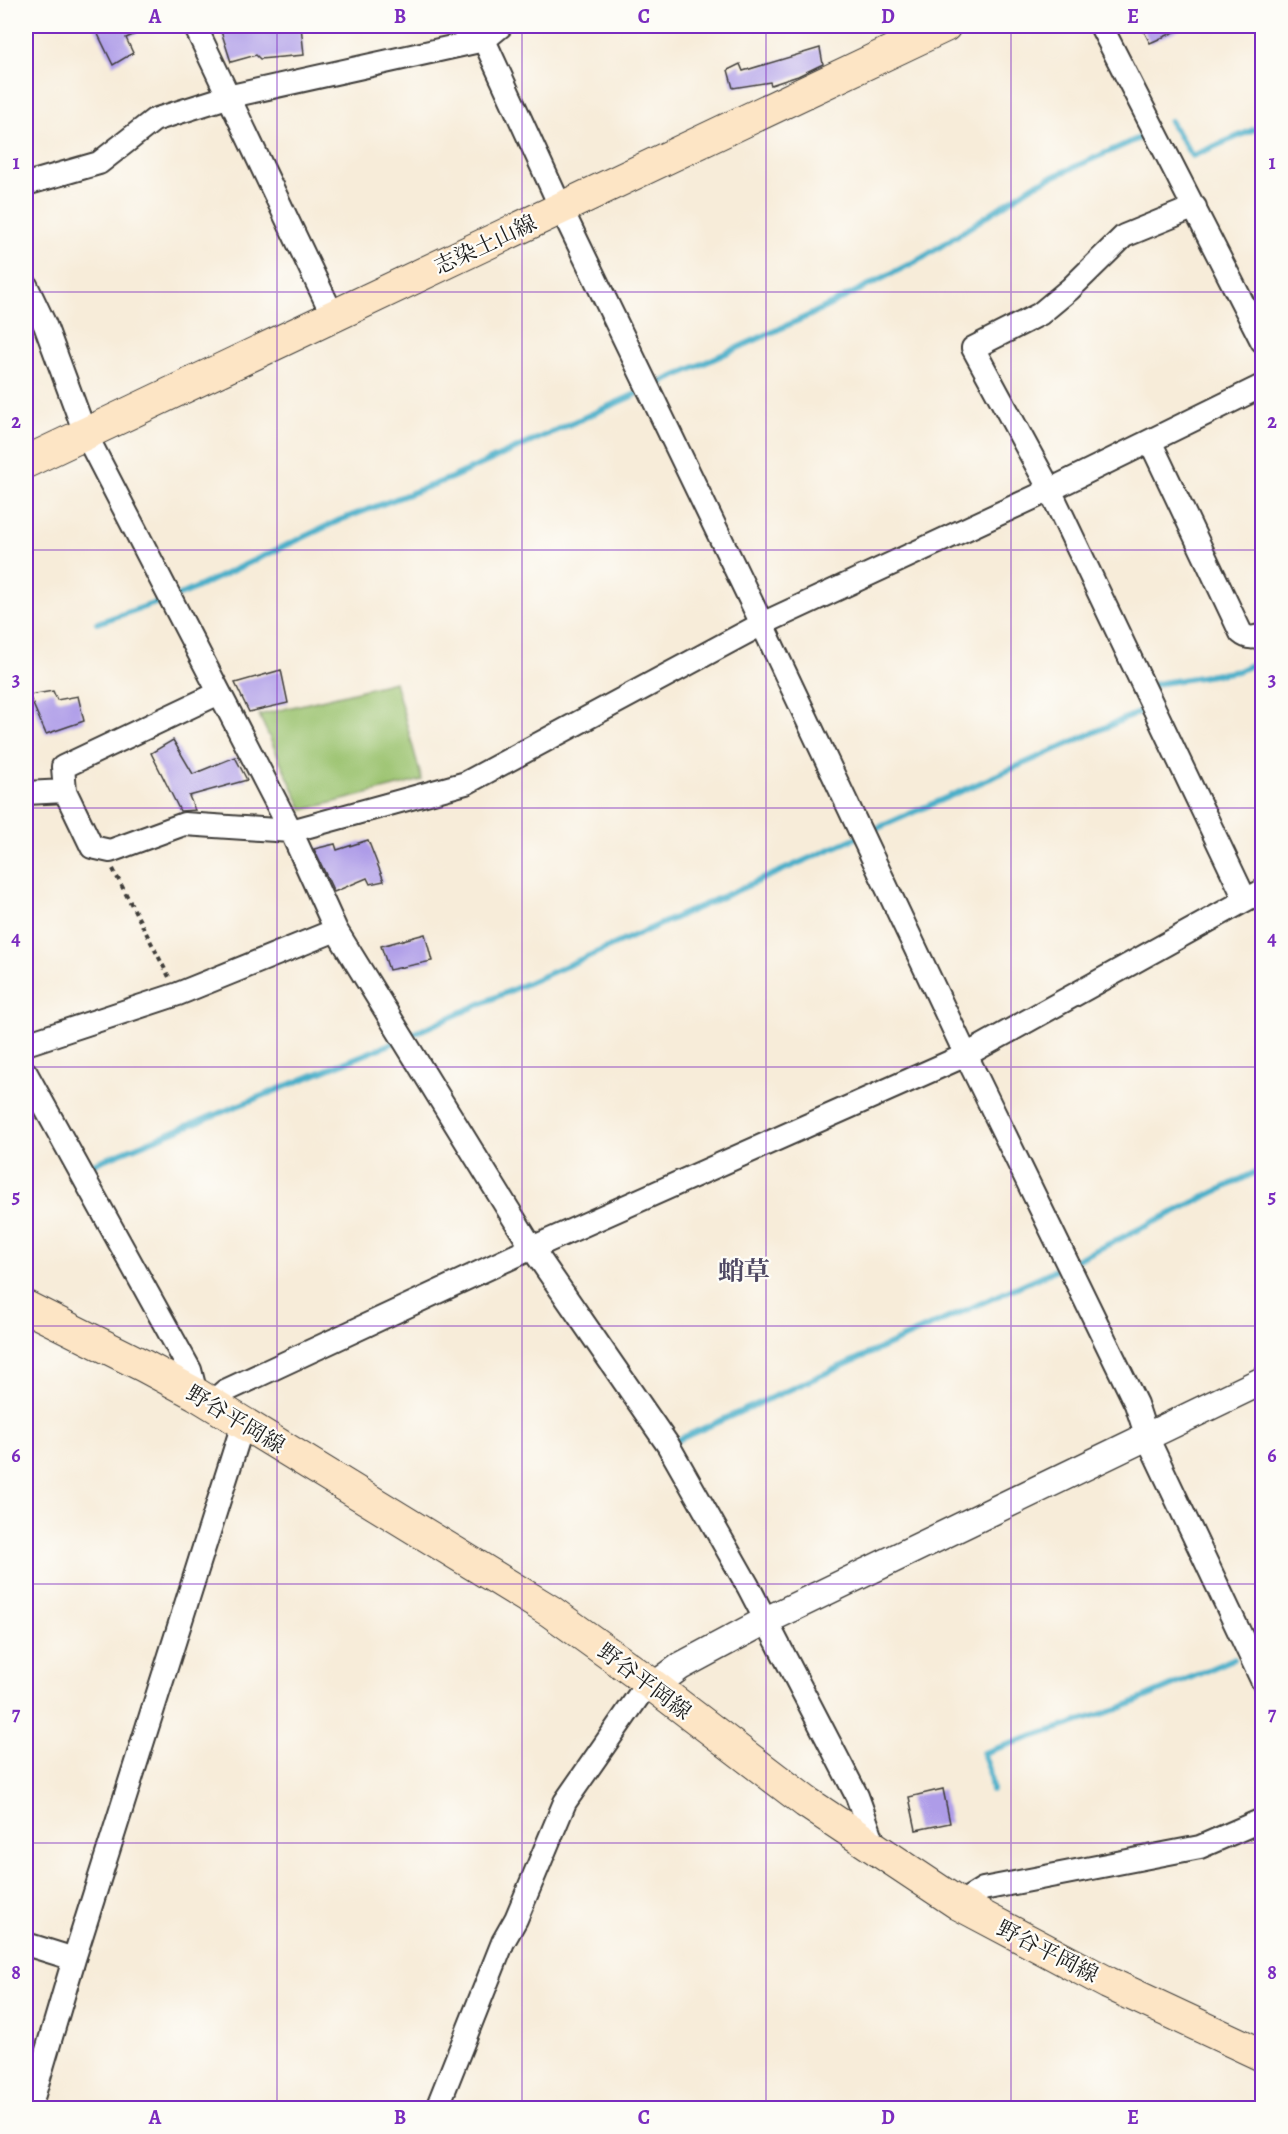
<svg xmlns="http://www.w3.org/2000/svg" width="1288" height="2134" font-family="Alegreya,'Noto Serif JP',serif">
	<style>
		.green { fill: #9bc36f; stroke: #5c7046; stroke-width: 1.5 }
		.lines { fill: none; stroke-linecap: round; stroke-linejoin: round }
		.stream { stroke: #4aafc9; stroke-width: 6 }
		.building { fill: #ae9ce8 }
		.minor-casing { stroke: #3d3b38; stroke-width: 26 }
		.tertiary-casing { stroke: #3d3b38; stroke-width: 30 }
		.secondary-casing { stroke: #3d3b38; stroke-width: 34 }
		.path { stroke: #3d3b38; stroke-width: 4; stroke-dasharray: 4.5 4.5; stroke-linecap: butt }
		.minor { stroke: #fff; stroke-width: 22 }
		.tertiary { stroke: #fff; stroke-width: 27 }
		.secondary { stroke: #fde5c5; stroke-width: 32 }
		.grid { fill: none; stroke: #7b2cbf; stroke-width: 1.5; stroke-opacity: 0.55 }
		.labels { text-anchor: middle; stroke-width: 4.5; stroke-linejoin: round; paint-order: stroke }
		.street-label { font-size: 22px; fill: #1c1c1c; stroke: #fdfcf7 }
		.quarter-label { font-size: 26px; font-weight: bold; fill: #4f4963; stroke: #fdfcf7 }
		.neatline { fill: none; stroke: #7b2cbf; stroke-width: 2 }
		.grid-label { font-size: 20px; text-anchor: middle; font-weight: bold; fill: #7b2cbf }
	</style>
	<rect width="100%" height="100%" fill="#fdfcf7"/>
	<filter id="ink" filterUnits="userSpaceOnUse"><feTurbulence type="fractalNoise" baseFrequency=".0167" numOctaves="2"/><feDisplacementMap in="SourceGraphic" scale="12" xChannelSelector="R" yChannelSelector="G"/><feConvolveMatrix kernelMatrix="1 2 1 2 8 2 1 2 1" color-interpolation-filters="sRGB"/></filter>
	<filter id="wash" filterUnits="userSpaceOnUse"><feTurbulence type="fractalNoise" baseFrequency=".008" numOctaves="4" result="noise"/><feDisplacementMap in="SourceGraphic" scale="24" xChannelSelector="R" yChannelSelector="G"/><feGaussianBlur stdDeviation="1.35" result="paint"/><feColorMatrix in="noise" values="0 0 0 0 0 0 0 0 0 0 0 0 0 0 0 0 0 1.4 0 .05"/><feComposite in="paint" operator="in"/></filter>
	<g filter="url(#wash)">
		<rect width="100%" height="100%" fill="#f7ecd9"/>
		<path class="green" d="M395 682 422 780 303 810 259 715Z"/>
		<g class="lines">
			<path class="stream" d="M1170 121 1192 156 1262 126
				M97 623 185 593 340 520 451 478 810 315 924 257 1034 185 1144 136
				M1151 691 1155 684 1238 671 1262 660
				M408 1036 1140 712 1145 702
				M93 1164 398 1041
				M1076 1260 1262 1169
				M671 1443 1055 1270
				M992 1790 989 1769 983 1753 1123 1707 1233 1659"/>
		</g>
		<g id="blocks">
			<path class="building" d="M94 26H155L126 38 133 53 113 65Z
				M247 26V29L273 26H301L304 55 260 59 256 55 231 62 220 28Z
				M1141 26H1188L1150 43Z
				M820 48 823 64 798 76 771 85 770 82 733 88 728 70 740 64 743 71Z
				M281 670 288 703 249 712 235 683Z
				M53 691 57 700 78 696 84 721 46 734 29 695Z
				M173 740 193 774 235 757 247 780 189 796 195 810 180 811 151 753Z
				M368 840 384 881 370 884 367 878 334 892 314 849 335 844 337 850Z
				M425 934 432 961 389 970 381 946Z
				M943 1789 950 1823 916 1830 909 1797Z"/>
		</g>
	</g>
	<g filter="url(#ink)">
		<use href="#blocks" fill-opacity="0" stroke="#3d3b38" stroke-width="1.5"/>
		<g class="lines">
			<defs>
				<path id="minor" d="M195 26 333 316
					M1101 26 1262 341
					M484 40 561 208 762 624 966 1055 1136 1404 1147 1437 1262 1680
					M26 184 99 163 154 120 227 97 484 40 501 26
					M1195 207 1124 236 1070 289 1040 314 973 348 1050 490 1245 899
					M26 285 45 325 85 433 291 831 336 930 532 1248 668 1445 748 1586 857 1796 876 1849
					M1150 441 1241 633C1248 639 1254 638 1262 635
					M65 791 63 767 219 693
					M26 793 65 791 92 847 110 851 184 824 291 831 466 783 762 624 1050 490 1262 386
					M26 1044 178 994 336 930
					M26 1073 190 1370 196 1394
					M210 1404 225 1391 532 1248 966 1055 1262 891
					M959 1904 983 1889 1200 1847 1262 1820
					M26 1944 74 1959
					M30 2108 74 1959 243 1424
					M437 2108 503 1942 516 1919 565 1802 640 1694 654 1686"/>
				<path id="tertiary" d="M654 1686 681 1666 765 1621 1262 1381"/>
				<path id="secondary" d="M26 462 945 26
					M26 1307 144 1366 196 1394 550 1611 654 1686 806 1802 959 1904 1108 1983 1262 2055"/>
			</defs>
			<use href="#minor" class="minor-casing"/>
			<use href="#tertiary" class="tertiary-casing"/>
			<use href="#secondary" class="secondary-casing"/>
			<path class="path" d="M113 869 169 977"/>
			<use href="#minor" class="minor"/>
			<use href="#tertiary" class="tertiary"/>
			<use href="#secondary" class="secondary"/>
		</g>
	</g>
	<path class="grid" d="M277 26V2108M522 26V2108M766 26V2108M1011 26V2108M26 292H1262M26 550H1262M26 808H1262M26 1067H1262M26 1326H1262M26 1584H1262M26 1843H1262"/>
	<g class="labels">
		<g class="street-label">
			<text transform="translate(485 244) rotate(-25)" y="8">志染土山線</text>
			<text transform="translate(236 1419) rotate(31)" y="8">野谷平岡線</text>
			<text transform="translate(645 1681) rotate(37)" y="8">野谷平岡線</text>
			<text transform="translate(1048 1951) rotate(27)" y="8">野谷平岡線</text>
		</g>
		<g class="quarter-label">
			<text x="744" y="1280">蛸草</text>
		</g>
	</g>
	<rect width="1288" height="2134" fill="none" stroke="#fdfcf7" stroke-width="66"/>
	<rect x="33" y="33" width="1222" height="2068" class="neatline"/>
	<g class="grid-label">
		<text x="155" y="23">A</text>
		<text x="400" y="23">B</text>
		<text x="644" y="23">C</text>
		<text x="888" y="23">D</text>
		<text x="1133" y="23">E</text>
		<text x="16" y="169">1</text>
		<text x="1272" y="169">1</text>
		<text x="16" y="428">2</text>
		<text x="1272" y="428">2</text>
		<text x="16" y="686">3</text>
		<text x="1272" y="686">3</text>
		<text x="16" y="945">4</text>
		<text x="1272" y="945">4</text>
		<text x="16" y="1203">5</text>
		<text x="1272" y="1203">5</text>
		<text x="16" y="1462">6</text>
		<text x="1272" y="1462">6</text>
		<text x="16" y="1720">7</text>
		<text x="1272" y="1720">7</text>
		<text x="16" y="1979">8</text>
		<text x="1272" y="1979">8</text>
		<text x="155" y="2124">A</text>
		<text x="400" y="2124">B</text>
		<text x="644" y="2124">C</text>
		<text x="888" y="2124">D</text>
		<text x="1133" y="2124">E</text>
	</g>
</svg>
